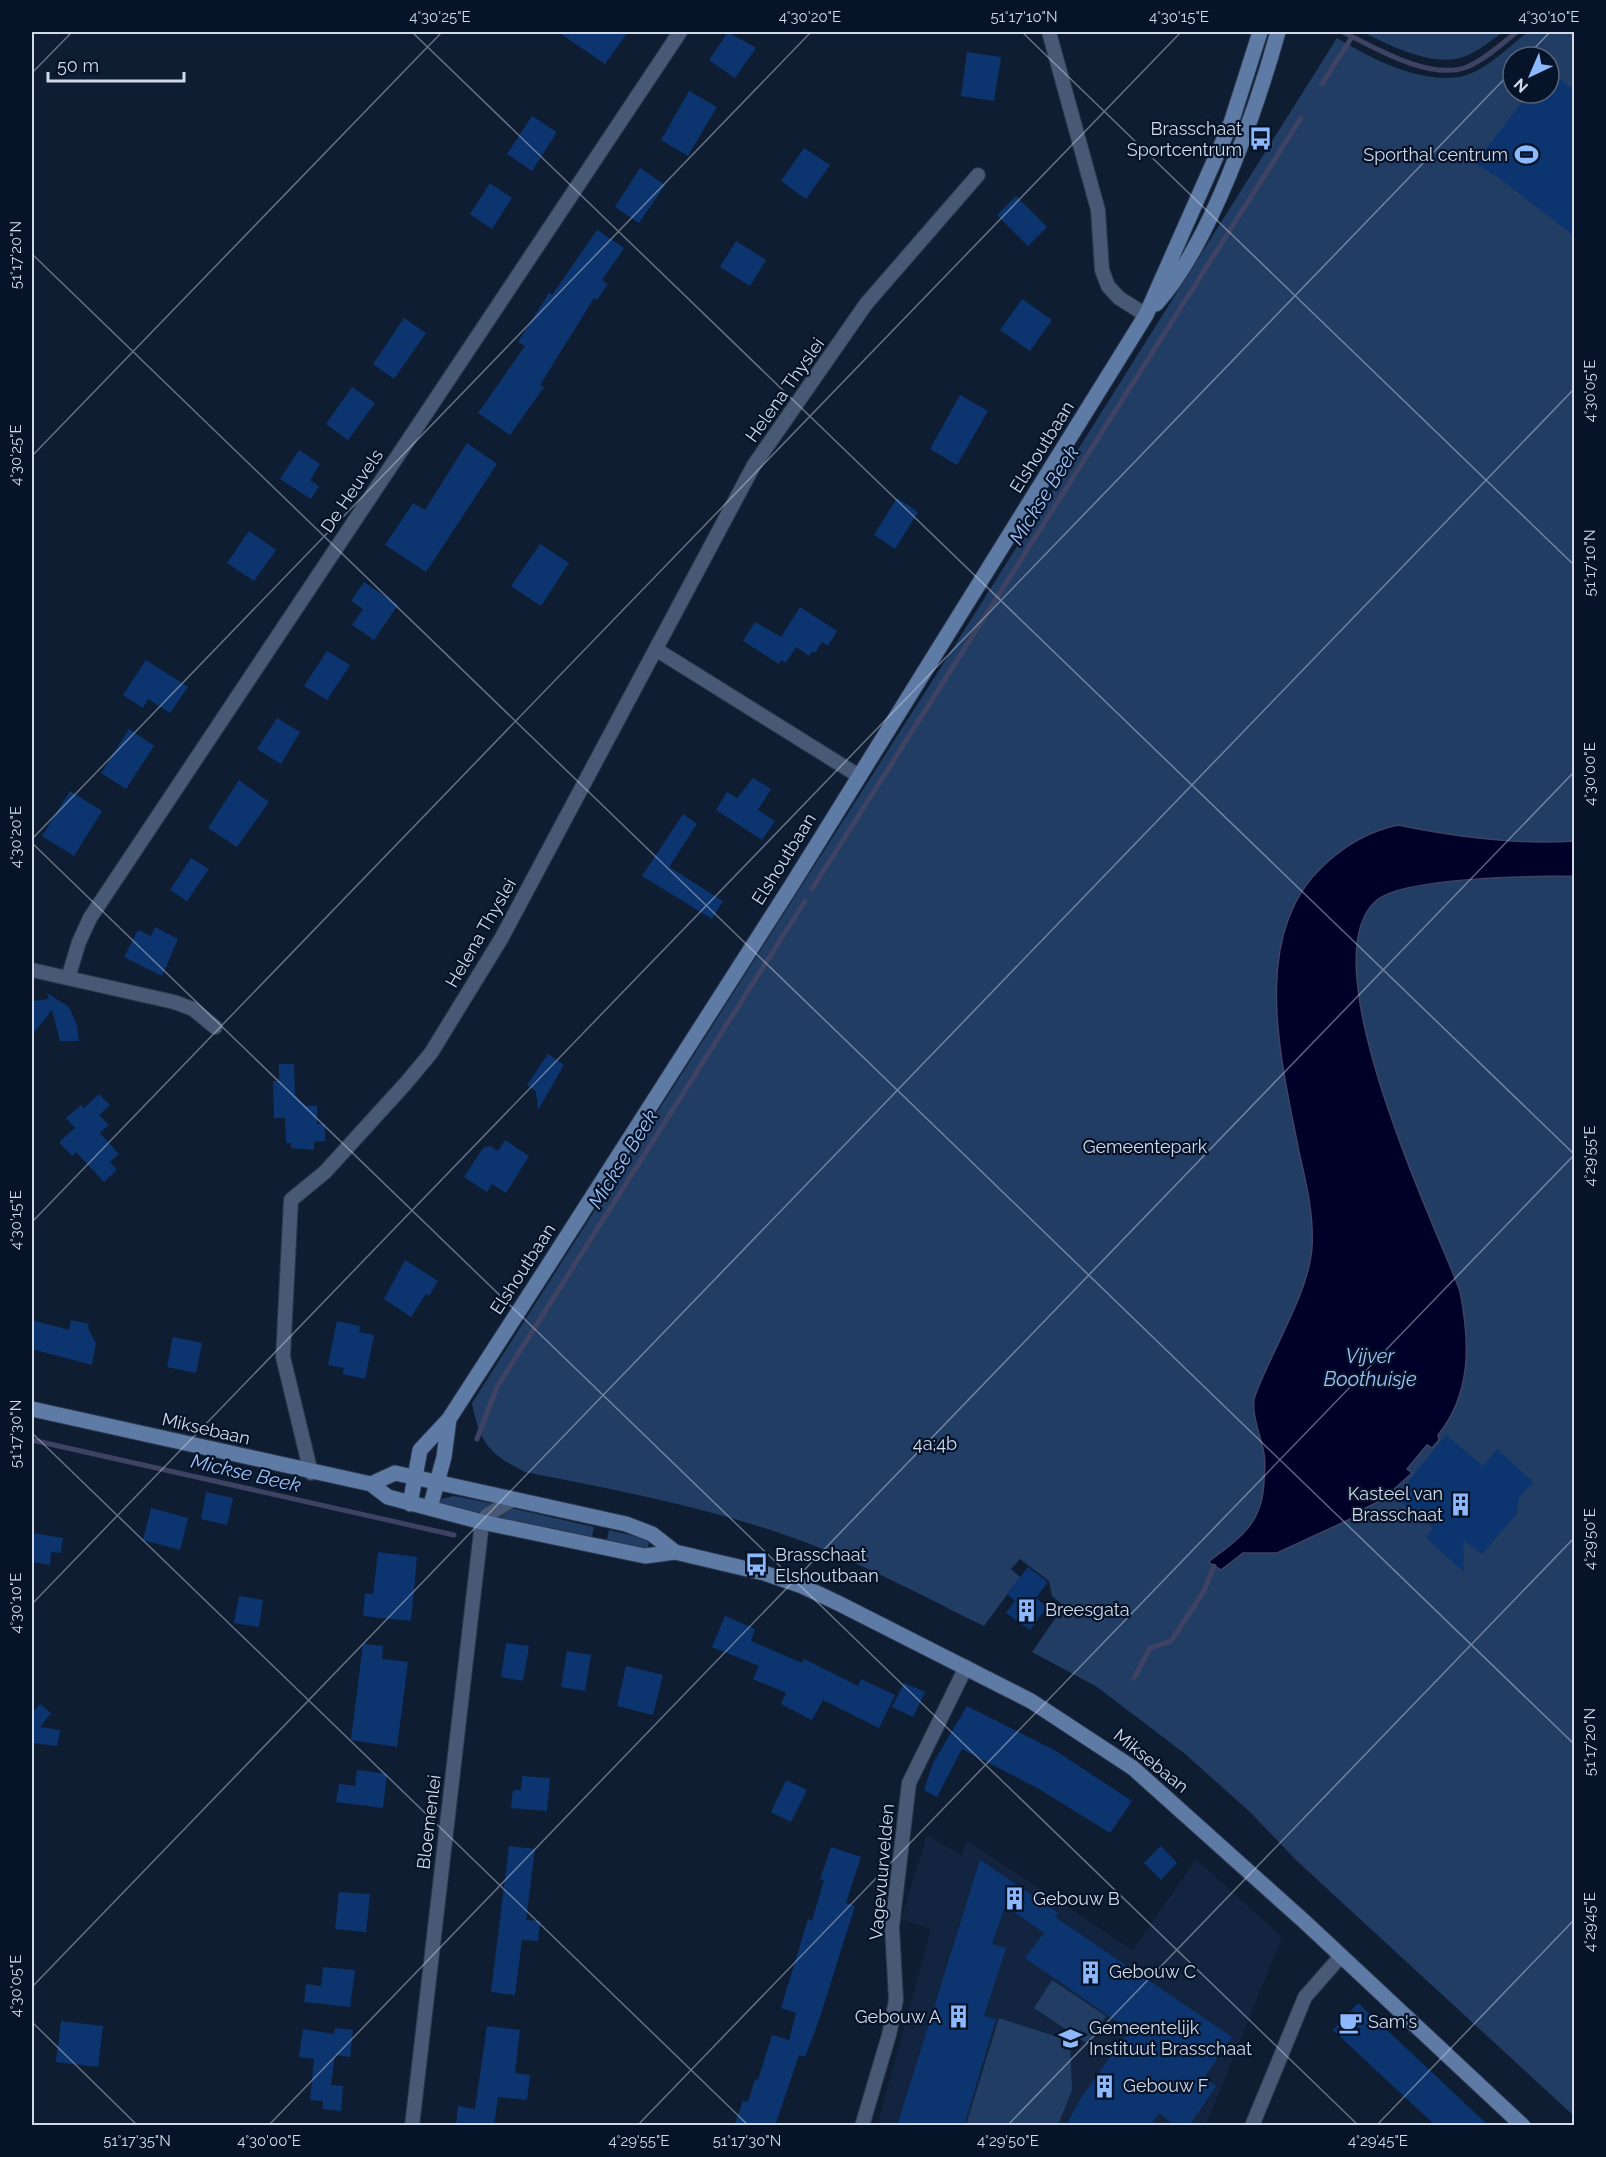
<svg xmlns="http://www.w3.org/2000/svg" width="1606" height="2157" font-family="Raleway,sans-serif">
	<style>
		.built { fill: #12243f }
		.green { fill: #223d64; fill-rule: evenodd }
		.water { fill: #000129; stroke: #3e4263; stroke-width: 1.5 }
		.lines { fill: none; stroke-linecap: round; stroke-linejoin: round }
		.stream { stroke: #3e4263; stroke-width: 5 }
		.building { fill: #0c3570 }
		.street-casing { stroke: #2a374c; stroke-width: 16 }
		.secondary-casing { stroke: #2a374c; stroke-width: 17 }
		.street { stroke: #475974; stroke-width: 14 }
		.secondary { stroke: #5e7ba6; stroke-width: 15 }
		.ticks { fill: none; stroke: #d0dae9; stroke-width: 1.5; stroke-opacity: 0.45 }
		.labels { text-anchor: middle; stroke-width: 4.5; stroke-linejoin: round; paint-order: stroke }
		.poi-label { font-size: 18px; fill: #d0dae9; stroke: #061328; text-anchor: start }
		.street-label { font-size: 18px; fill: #d0dae9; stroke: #061328 }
		.park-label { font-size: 18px; fill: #d1ddef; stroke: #061328 }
		.water-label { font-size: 20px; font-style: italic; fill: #9ec2f7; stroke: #061328 }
		.neatline { fill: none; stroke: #d0dae9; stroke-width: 2 }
		.ticks-label { font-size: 15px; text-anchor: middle; fill: #d0dae9 }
	</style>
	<rect width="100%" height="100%" fill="#0f1d32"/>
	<path class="built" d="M927 1835 962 1856 967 1841 1133 1950 1196 1859 1282 1937 1206 2125 877 2126 931 1929 901 1919Z"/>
	<path class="green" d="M1363 32H1503C1489 42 1473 56 1455 59 1427 64 1386 44 1363 32Z
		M1528 32H1574V2116L1297 1861 1250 1812 1184 1753 1097 1687 1032 1652 1064 1606 1052 1596 1049 1581 1020 1559 1011 1569 1020 1577 984 1626C920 1595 855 1559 788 1536 705 1507 612 1489 525 1472 490 1455 479 1442 472 1403L943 664 1337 38C1370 58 1418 83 1459 77 1484 73 1508 47 1528 32ZM1513 57H1549V93H1513Z
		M454 1496 494 1504 479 1515 455 1510 437 1500Z
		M511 1508 594 1527 591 1541 494 1519Z
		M609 1530 647 1539 649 1543 647 1550 606 1544Z
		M1052 1980 1106 2016 1088 2044 1034 2008Z
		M999 2018 1070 2041 1072 2090 1058 2125H966Z"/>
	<path class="water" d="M1398 825C1456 837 1515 845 1574 841V876C1536 876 1405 877 1377 900 1307 958 1433 1220 1460 1291 1470 1342 1472 1393 1438 1435L1439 1440 1432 1448 1427 1445 1407 1469 1412 1473 1382 1500 1365 1508 1359 1515 1277 1553H1243L1221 1570 1208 1562C1239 1538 1262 1525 1264 1482 1264 1473 1266 1463 1264 1454 1261 1435 1252 1419 1254 1399 1270 1352 1309 1294 1312 1247 1314 1215 1306 1182 1299 1152 1282 1063 1248 936 1323 866 1345 845 1369 831 1398 825Z"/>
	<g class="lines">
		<path class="stream" d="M1343 32C1375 48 1430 81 1467 67 1486 59 1501 44 1517 32
			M1322 84 1352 37
			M812 889 1301 118
			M477 1439 497 1387 805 901
			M32 1440 454 1535
			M1134 1678 1150 1648 1171 1641 1204 1591 1214 1566"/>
	</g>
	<path class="building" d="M558 32H628L605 64Z
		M728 32 756 48 735 78 709 60Z
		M967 52 1001 57 994 101 961 96Z
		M1549 70 1575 91V237L1494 174 1493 175 1473 161 1483 148 1485 150 1529 93H1549Z
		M689 91 717 107 688 156 661 140Z
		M532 116 557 132 532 171 507 154Z
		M804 148 830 165 806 199 781 181Z
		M640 168 665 185 639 223 615 207Z
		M490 183 512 198 492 229 470 214Z
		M1016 196 1047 227 1028 246 997 215Z
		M597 230 624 248 602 280 608 284 597 300 594 298 540 385 544 387 510 435 478 413 525 346 518 342 549 293 552 295Z
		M736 241 766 260 750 286 720 267Z
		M1022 299 1052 320 1030 351 1000 330Z
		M404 318 426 333 394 379 373 364Z
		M352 387 375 403 348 440 326 424Z
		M960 395 988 411 957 465 930 449Z
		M467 443 497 464 426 572 385 545 413 503 425 510Z
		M299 450 320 464 310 480 319 486 311 499 280 479Z
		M897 498 918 512 895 549 874 535Z
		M249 531 276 550 254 581 227 563Z
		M540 544 569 563 541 606 511 586Z
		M364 582 398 605 374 640 352 625 363 609 351 601Z
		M800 607 837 631 828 646 822 642 815 653 812 651 809 656 796 647 786 663 781 660 779 664 743 641 755 622 781 637Z
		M327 651 350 665 327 700 304 686Z
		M146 660 188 687 170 713 148 699 143 708 123 695Z
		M277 718 300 732 281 764 257 749Z
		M129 729 154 746 126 789 101 773Z
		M753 778 771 789 758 810 775 821 762 840 716 810 727 792 737 798Z
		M239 780 269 802 237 847 208 828Z
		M70 791 102 811 74 856 42 836Z
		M683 814 697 824 669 867 723 901 712 919 642 876Z
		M191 858 209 869 187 901 170 890Z
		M155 927 178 939 162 976 124 957 138 930 151 936Z
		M47 993 69 1007 77 1025 79 1041H60L52 1010 32 1035V1001L49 999Z
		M548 1054 564 1065 538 1110 536 1091 527 1085Z
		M279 1064H294L295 1095 306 1106H317V1124H325V1141L314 1142V1150L291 1148V1143H286L285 1118H274L273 1081H279Z
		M99 1094 110 1105 99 1115 109 1125 100 1133 119 1154 110 1162 117 1170 104 1182 76 1152 72 1156 59 1142 75 1128 66 1118 81 1105 84 1108Z
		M505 1140 529 1156 506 1193 492 1184 487 1192 464 1177 483 1148 490 1146 498 1151Z
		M405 1260 438 1281 429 1296 426 1294 411 1317 384 1299Z
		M32 1320 69 1330 71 1320 89 1324 88 1328 96 1343 92 1365 32 1349Z
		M337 1321 360 1326 359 1332 374 1335 365 1379 343 1374 344 1368 328 1365Z
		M173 1337 202 1343 196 1373 167 1367Z
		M1446 1435 1483 1466 1497 1449 1533 1482 1519 1498 1517 1514 1482 1554 1463 1540 1464 1572 1426 1538 1433 1528 1401 1502 1410 1490 1406 1487 1410 1483 1408 1482Z
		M206 1492 233 1498 227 1525 201 1519Z
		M151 1508 188 1518 180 1550 143 1540Z
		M32 1533 63 1538 61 1553 51 1552 50 1565 32 1562Z
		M378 1552 417 1557 411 1621 363 1616 365 1593 373 1594Z
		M1028 1567 1048 1582 1036 1598 1047 1607 1030 1630 1006 1613 1015 1601 1007 1594Z
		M239 1596 263 1600 259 1627 234 1623Z
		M725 1616 755 1629 751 1641 802 1663 804 1659 858 1686 861 1679 895 1695 879 1728 823 1700 812 1720 781 1704 786 1693 753 1679 759 1666 712 1647Z
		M506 1643 529 1646 523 1681 501 1677Z
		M363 1644 383 1646 382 1659 408 1662 397 1747 351 1740Z
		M567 1651 591 1655 585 1691 561 1687Z
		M626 1666 663 1675 653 1715 617 1706Z
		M904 1683 925 1692 913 1717 892 1707Z
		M40 1704 51 1713 40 1727 60 1730 57 1746 32 1743V1710H35Z
		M967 1706 1056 1751 1132 1801 1110 1833 1039 1789 962 1749 937 1797 924 1790 933 1763Z
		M357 1770 387 1774 383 1808 336 1802 339 1784 355 1786Z
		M522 1776 550 1778 547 1811 511 1808 513 1790H521Z
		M786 1780 807 1790 791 1822 771 1812Z
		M509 1846 535 1849 526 1920 540 1921 538 1941 522 1940 515 1995 491 1992Z
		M1161 1846 1177 1863 1161 1880 1144 1863Z
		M831 1847 861 1857 846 1903 855 1906 819 2020 805 2057 799 2055 775 2126H734L743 2101 748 2102 755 2079 758 2080 772 2035 789 2040 796 2013 781 2008 808 1919 812 1921 824 1880 820 1879Z
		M980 1860 1058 1913 1055 1917 1232 2037 1204 2078 1216 2086 1189 2126H1176L1159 2113 1150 2126H1066L1079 2101 1129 2030 1025 1958 1044 1933 1005 1906 992 1944 1006 1948 984 2016 996 2019 964 2126H897Z
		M339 1892 370 1894 366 1932 335 1929Z
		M323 1967 355 1970 350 2007 304 2002 306 1984 321 1986Z
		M1358 2003 1388 2031 1489 2126H1436L1380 2074 1333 2030Z
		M61 2021 103 2026 98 2067 56 2062Z
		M487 2026 520 2030 515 2073 530 2075 527 2100 498 2097 494 2126H456L458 2106 475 2109Z
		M335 2028 353 2030 350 2057 335 2055 331 2085 343 2086 341 2111 323 2109V2101L310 2100 314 2059 299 2057 303 2029 334 2034Z"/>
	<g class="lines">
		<defs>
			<path id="street" d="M1049 32 1098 210 1102 270 1108 286 1119 298 1146 315
				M657 650 859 776
				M32 970 174 1002 193 1009 215 1027
				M68 978 79 942 90 918 680 32
				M311 1473 283 1357 291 1200 325 1172 406 1083 431 1053 501 939 754 465 866 304 978 175
				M412 2126 482 1522 487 1515 514 1499
				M862 2126 889 2035 896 2000 892 1927 909 1783 966 1667
				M1252 2126 1305 1997 1341 1956"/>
			<path id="secondary" d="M1156 304C1210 245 1256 110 1278 32
				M32 1409 371 1484 388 1497 482 1522 645 1556 675 1552 764 1573 802 1586 840 1604 1031 1701 1133 1768 1306 1923 1523 2126
				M371 1484 395 1473 626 1524 652 1534 675 1552
				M410 1504 420 1450 449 1419 544 1272 793 883 1146 315 1231 123 1260 32
				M430 1508 444 1457 449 1419"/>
		</defs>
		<use href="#street" class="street-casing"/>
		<use href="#secondary" class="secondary-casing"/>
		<use href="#street" class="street"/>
		<use href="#secondary" class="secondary"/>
	</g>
	<path class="ticks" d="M412 32 1574 1154M1022 32 1574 565M1526 57 1550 32M32 73 72 32M32 254 1574 1744M32 456 442 32M32 839 811 32M32 843 1359 2126M32 1222 1181 32M32 1433 749 2126M32 1604 1513 70M32 1987 1574 389M32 2022 138 2126M268 2126 1574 772M637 2126 1574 1155M1007 2126 1574 1538M1376 2126 1574 1920"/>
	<defs>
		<symbol id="bus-bare" viewBox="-9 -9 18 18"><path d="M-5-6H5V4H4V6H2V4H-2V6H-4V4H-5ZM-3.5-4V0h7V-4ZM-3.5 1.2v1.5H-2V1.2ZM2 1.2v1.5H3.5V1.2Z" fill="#8db9fc" stroke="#061328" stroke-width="2.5" paint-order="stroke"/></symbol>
		<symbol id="stadium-bare" viewBox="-9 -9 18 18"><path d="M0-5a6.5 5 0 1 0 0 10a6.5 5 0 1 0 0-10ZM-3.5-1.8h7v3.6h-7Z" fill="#8db9fc" stroke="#061328" stroke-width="2.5" paint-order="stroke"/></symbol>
		<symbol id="building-bare" viewBox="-9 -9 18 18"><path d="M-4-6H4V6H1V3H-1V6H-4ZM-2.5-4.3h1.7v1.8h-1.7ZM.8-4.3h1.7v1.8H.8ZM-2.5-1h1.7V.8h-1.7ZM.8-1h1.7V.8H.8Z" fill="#8db9fc" stroke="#061328" stroke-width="2.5" paint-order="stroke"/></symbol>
		<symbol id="cafe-bare" viewBox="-9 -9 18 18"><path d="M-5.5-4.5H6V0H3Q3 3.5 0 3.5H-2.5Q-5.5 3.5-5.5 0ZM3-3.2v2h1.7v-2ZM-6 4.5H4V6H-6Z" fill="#8db9fc" stroke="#061328" stroke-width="2.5" paint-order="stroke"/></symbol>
		<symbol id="school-bare" viewBox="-9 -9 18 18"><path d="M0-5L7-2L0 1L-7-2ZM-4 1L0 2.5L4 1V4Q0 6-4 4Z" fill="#8db9fc" stroke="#061328" stroke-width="2.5" paint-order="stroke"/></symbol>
	</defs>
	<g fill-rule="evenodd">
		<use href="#bus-bare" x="1244" y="122" width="33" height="33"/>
		<use href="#stadium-bare" x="1510" y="138" width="33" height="33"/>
		<use href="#building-bare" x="1444" y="1488" width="33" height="33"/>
		<use href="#bus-bare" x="740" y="1548" width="33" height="33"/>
		<use href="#building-bare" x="1010" y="1594" width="33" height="33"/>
		<use href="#building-bare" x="998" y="1882" width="33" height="33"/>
		<use href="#building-bare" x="1074" y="1956" width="33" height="33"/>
		<use href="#building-bare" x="942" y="2000" width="33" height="33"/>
		<use href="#cafe-bare" x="1334" y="2006" width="33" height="33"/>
		<use href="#school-bare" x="1054" y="2022" width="33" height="33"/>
		<use href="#building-bare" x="1088" y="2070" width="33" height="33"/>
	</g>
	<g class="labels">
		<g class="poi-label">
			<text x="1242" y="135" text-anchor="end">Brasschaat<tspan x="1242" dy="21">Sportcentrum</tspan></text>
			<text x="1508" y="161" text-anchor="end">Sporthal centrum</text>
			<text x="1443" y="1500" text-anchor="end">Kasteel van<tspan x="1443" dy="21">Brasschaat</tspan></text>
			<text x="775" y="1561">Brasschaat<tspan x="775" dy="21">Elshoutbaan</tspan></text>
			<text x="1045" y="1616">Breesgata</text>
			<text x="1033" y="1905">Gebouw B</text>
			<text x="1109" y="1978">Gebouw C</text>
			<text x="941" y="2023" text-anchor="end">Gebouw A</text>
			<text x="1368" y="2028">Sam's</text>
			<text x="1089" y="2034">Gemeentelijk<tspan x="1089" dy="21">Instituut Brasschaat</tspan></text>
			<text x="1123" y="2092">Gebouw F</text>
		</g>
		<g class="street-label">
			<text transform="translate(785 390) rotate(-55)" y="6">Helena Thyslei</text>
			<text transform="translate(1042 447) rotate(-58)" y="6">Elshoutbaan</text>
			<text transform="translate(352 491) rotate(-56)" y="6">De Heuvels</text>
			<text transform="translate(784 859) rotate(-58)" y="6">Elshoutbaan</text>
			<text transform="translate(481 933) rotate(-60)" y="6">Helena Thyslei</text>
			<text transform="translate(523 1269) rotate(-57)" y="6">Elshoutbaan</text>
			<text transform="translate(206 1429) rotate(13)" y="6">Miksebaan</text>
			<text transform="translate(1151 1761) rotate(39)" y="6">Miksebaan</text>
			<text transform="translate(429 1822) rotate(-83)" y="6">Bloemenlei</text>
			<text transform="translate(882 1872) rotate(-85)" y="6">Vagevuurvelden</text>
		</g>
		<g class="park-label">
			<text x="1145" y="1153">Gemeentepark</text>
			<text x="935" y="1450">4a;4b</text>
		</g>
		<g class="water-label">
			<text transform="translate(1044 495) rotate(-58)" y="7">Mickse Beek</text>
			<text transform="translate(623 1159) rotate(-58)" y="7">Mickse Beek</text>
			<text x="1370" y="1363">Vijver<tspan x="1370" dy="23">Boothuisje</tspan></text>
			<text transform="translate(246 1473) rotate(13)" y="7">Mickse Beek</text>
		</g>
	</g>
	<rect width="1606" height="2157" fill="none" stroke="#061328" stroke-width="66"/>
	<g transform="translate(1531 75) rotate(224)"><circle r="28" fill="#061328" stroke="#576375" stroke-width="1.5"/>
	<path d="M0-4.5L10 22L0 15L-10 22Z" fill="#8db9fc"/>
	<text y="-9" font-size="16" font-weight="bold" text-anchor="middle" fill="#d0dae9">N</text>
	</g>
	<path d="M48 72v9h136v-9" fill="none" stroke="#d0dae9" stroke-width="3"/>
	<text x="57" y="72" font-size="18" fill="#d0dae9" stroke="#061328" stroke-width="4.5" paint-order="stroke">50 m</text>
	<rect x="33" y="33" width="1540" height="2091" class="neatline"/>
	<g class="ticks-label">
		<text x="440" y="22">4°30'25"E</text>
		<text x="810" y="22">4°30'20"E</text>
		<text x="1024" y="22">51°17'10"N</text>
		<text x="1179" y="22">4°30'15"E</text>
		<text x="1549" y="22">4°30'10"E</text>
		<text transform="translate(16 255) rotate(-90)" y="5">51°17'20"N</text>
		<text transform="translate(1590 391) rotate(-90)" y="5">4°30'05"E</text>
		<text transform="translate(16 455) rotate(-90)" y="5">4°30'25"E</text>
		<text transform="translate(1590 563) rotate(-90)" y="5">51°17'10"N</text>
		<text transform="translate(1590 774) rotate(-90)" y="5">4°30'00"E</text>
		<text transform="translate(16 837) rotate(-90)" y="5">4°30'20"E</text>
		<text transform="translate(1590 1156) rotate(-90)" y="5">4°29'55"E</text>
		<text transform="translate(16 1220) rotate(-90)" y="5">4°30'15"E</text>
		<text transform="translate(16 1434) rotate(-90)" y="5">51°17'30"N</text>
		<text transform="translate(1590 1539) rotate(-90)" y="5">4°29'50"E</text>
		<text transform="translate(16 1603) rotate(-90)" y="5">4°30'10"E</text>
		<text transform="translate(1590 1742) rotate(-90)" y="5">51°17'20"N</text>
		<text transform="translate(1590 1922) rotate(-90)" y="5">4°29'45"E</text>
		<text transform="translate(16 1986) rotate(-90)" y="5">4°30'05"E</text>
		<text x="137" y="2146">51°17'35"N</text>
		<text x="269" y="2146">4°30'00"E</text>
		<text x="639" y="2146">4°29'55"E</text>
		<text x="747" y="2146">51°17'30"N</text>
		<text x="1008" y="2146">4°29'50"E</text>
		<text x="1378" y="2146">4°29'45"E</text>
	</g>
</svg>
